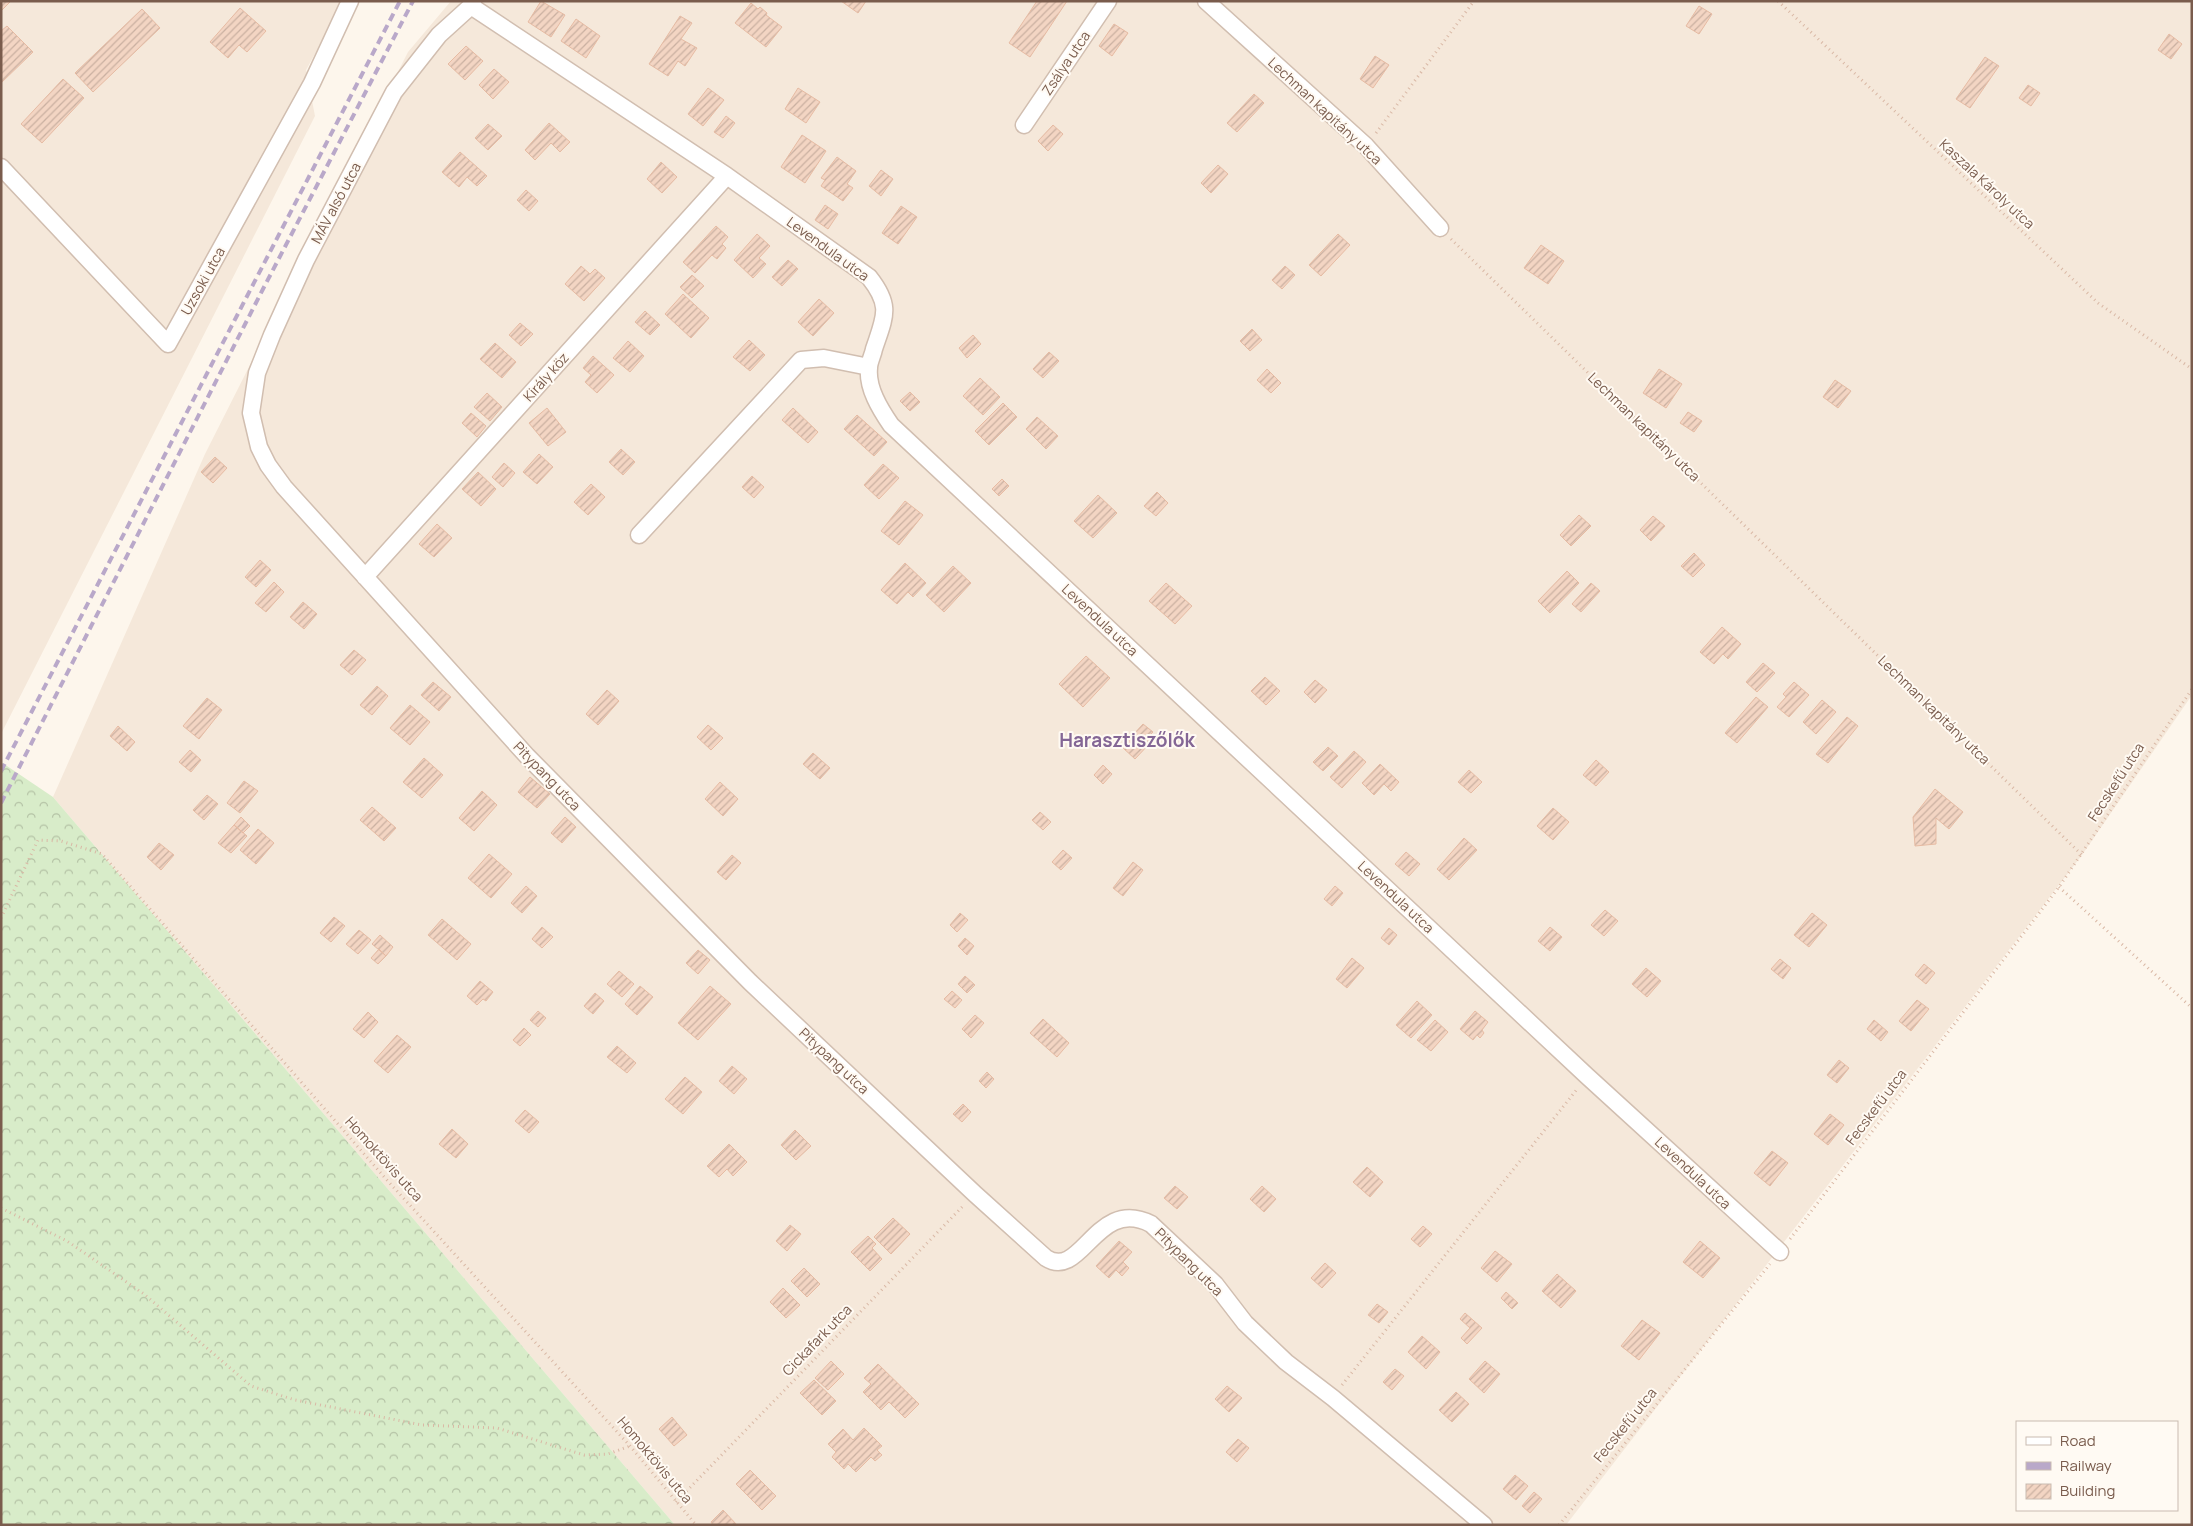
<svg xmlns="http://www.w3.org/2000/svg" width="2193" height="1526" font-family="Manrope,sans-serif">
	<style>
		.residential { fill: #f5e8da }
		.forest { fill: url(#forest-crowns) }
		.building { fill: url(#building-hatch); stroke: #e6bba3 }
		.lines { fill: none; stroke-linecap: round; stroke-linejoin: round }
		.minor-casing { stroke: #d1beb0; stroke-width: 19 }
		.path { stroke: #d9b8a5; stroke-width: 3; stroke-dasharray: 1 4; stroke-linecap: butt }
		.minor { stroke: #fff; stroke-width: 16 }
		.rail { stroke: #b9a8c9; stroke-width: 4; stroke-dasharray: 8 5; stroke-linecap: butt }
		.labels { text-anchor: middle; stroke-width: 4; stroke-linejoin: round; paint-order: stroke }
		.street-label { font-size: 14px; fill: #7a5c4d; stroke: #fffaf3 }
		.district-label { font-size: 19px; font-weight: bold; fill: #846695; stroke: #fffaf3 }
	</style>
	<defs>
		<pattern id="forest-crowns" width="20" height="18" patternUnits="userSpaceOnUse" patternTransform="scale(1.25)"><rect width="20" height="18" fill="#d8ecc9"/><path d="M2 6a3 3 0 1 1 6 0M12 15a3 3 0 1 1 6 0" fill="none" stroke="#b4c2a5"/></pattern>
		<pattern id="building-hatch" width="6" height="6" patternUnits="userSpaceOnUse" patternTransform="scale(1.25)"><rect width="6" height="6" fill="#f3d5c3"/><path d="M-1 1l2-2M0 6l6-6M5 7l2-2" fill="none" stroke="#cab0a1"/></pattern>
	</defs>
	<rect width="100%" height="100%" fill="#fdf6ec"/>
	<path class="residential" d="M1 1H344L306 70 315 116 1 734Z
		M451 1H2192V695L2082 855 1566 1525H675L53 797 205 454 408 52Z"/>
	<path class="forest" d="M1 762 53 797 675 1525H1Z"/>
	<path class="building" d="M1 1H11L1 11Z
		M541 1 565 15 551 37 528 22Z
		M841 1H866L858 13Z
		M1037 1H1067L1030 57 1009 43Z
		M751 3 758 9 760 7 767 13 766 15 782 27 766 47 735 23Z
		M1699 6 1712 14 1699 34 1686 26Z
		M240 8 266 31 247 52 239 45 228 58 210 42Z
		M142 9 160 28 93 92 75 73Z
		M680 16 692 23 681 39 697 48 685 66 678 61 668 76 649 64Z
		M576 19 600 36 586 58 561 41Z
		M1114 24 1128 33 1112 56 1099 46Z
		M7 26 33 52 1 83V31Z
		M2169 34 2182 44 2171 59 2158 50Z
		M466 46 483 61 465 80 448 64Z
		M1375 56 1389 65 1373 88 1360 79Z
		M1985 57 1999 66 1970 108 1956 99Z
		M494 69 509 82 493 99 479 85Z
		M63 79 84 98 42 143 21 124Z
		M2028 85 2040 93 2031 106 2019 98Z
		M708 88 724 100 703 126 688 114Z
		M798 88 820 102 806 123 785 109Z
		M1254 94 1264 103 1237 132 1227 123Z
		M726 116 735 123 723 138 714 132Z
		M549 123 570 142 560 152 551 143 535 160 525 150Z
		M488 124 502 136 488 150 475 138Z
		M1053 125 1063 134 1048 151 1038 141Z
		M802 135 826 151 805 183 781 167Z
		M460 152 487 176 477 186 467 177 459 187 442 172Z
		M837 157 856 171 847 184 853 188 843 201 821 186 825 180 821 178Z
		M661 162 677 177 662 193 647 179Z
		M1218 165 1228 174 1211 193 1201 183Z
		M881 170 893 179 881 196 869 186Z
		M526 190 538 201 529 211 517 200Z
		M825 205 838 214 828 229 815 220Z
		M901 206 917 217 898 244 882 233Z
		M716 226 728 237 722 244 726 248 717 259 712 255 695 273 683 262Z
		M757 234 770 246 759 258 766 264 753 278 734 260Z
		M1338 234 1350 245 1321 276 1309 265Z
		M1541 245 1564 261 1548 284 1524 268Z
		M788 260 798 269 782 286 772 277Z
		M581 266 590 274 595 269 605 278 584 301 565 284Z
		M1285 266 1295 275 1282 289 1272 280Z
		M692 275 704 286 692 298 680 287Z
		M683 294 709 318 691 338 665 314Z
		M819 299 834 313 813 336 798 322Z
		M645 311 660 325 650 335 635 322Z
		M520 323 533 334 521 346 509 335Z
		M1252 329 1262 340 1250 351 1240 341Z
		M973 335 981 344 967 358 959 348Z
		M749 340 765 355 750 371 733 357Z
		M628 341 644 356 630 372 613 358Z
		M495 343 516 362 502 378 480 359Z
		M1049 352 1059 361 1043 378 1033 369Z
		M593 356 614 375 597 393 585 382 591 375 583 368Z
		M1267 369 1281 383 1271 393 1257 380Z
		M1659 369 1682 384 1666 408 1643 393Z
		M980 378 1000 397 983 415 963 396Z
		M1835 380 1851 391 1838 408 1823 397Z
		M910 392 920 402 910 411 900 401Z
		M487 393 502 407 490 421 474 407Z
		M1003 403 1017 417 989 445 975 431Z
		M547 408 566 432 548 446 529 423Z
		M793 408 818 432 808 443 782 420Z
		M1688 412 1702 421 1694 432 1680 423Z
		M471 413 486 426 477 437 462 423Z
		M857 415 887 442 874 456 844 429Z
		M1037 417 1058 436 1046 449 1026 429Z
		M621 449 635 462 623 475 609 462Z
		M539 454 553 467 537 484 523 472Z
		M215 457 227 468 213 483 201 472Z
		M504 463 515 473 503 487 492 477Z
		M883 464 899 478 879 499 864 485Z
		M478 472 496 489 481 506 462 489Z
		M752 476 764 487 754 498 742 487Z
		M1002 479 1009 486 999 496 992 489Z
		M591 484 605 497 588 515 574 502Z
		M1157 492 1168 503 1156 516 1144 506Z
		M1098 495 1117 513 1093 538 1074 521Z
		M905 501 923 515 899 545 881 531Z
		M1579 515 1591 526 1571 546 1560 535Z
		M1653 516 1665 526 1651 541 1640 530Z
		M437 524 452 538 434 557 419 544Z
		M1694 553 1705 565 1693 577 1681 566Z
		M260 560 271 570 256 587 245 577Z
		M905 563 926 583 913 597 908 592 897 604 881 590Z
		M953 566 971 583 944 612 926 595Z
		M1567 571 1579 583 1550 613 1538 601Z
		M274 582 284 592 266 612 255 603Z
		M1166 583 1192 606 1175 624 1149 601Z
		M1591 583 1600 591 1581 612 1572 604Z
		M303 602 317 614 304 629 290 617Z
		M1722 627 1741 644 1728 659 1723 654 1714 664 1700 652Z
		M354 650 366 660 352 675 340 665Z
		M1086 656 1110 678 1083 707 1059 684Z
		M1763 663 1775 673 1757 692 1746 682Z
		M1265 677 1280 691 1266 705 1251 691Z
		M1315 680 1327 690 1315 703 1304 692Z
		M433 682 451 697 439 711 421 695Z
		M1794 682 1809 695 1789 717 1777 707 1786 697 1783 694Z
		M377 686 388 696 372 715 360 705Z
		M607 690 619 701 598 725 586 714Z
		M1756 697 1768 707 1737 743 1725 733Z
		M207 698 222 710 199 739 183 726Z
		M1822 700 1836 712 1816 734 1803 722Z
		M410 705 430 722 410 745 390 728Z
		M1847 717 1858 726 1828 763 1816 754Z
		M1143 724 1153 732 1147 738 1151 742 1135 759 1122 747Z
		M708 725 723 738 711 750 697 737Z
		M118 726 135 742 127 751 110 736Z
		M1328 747 1338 756 1323 771 1313 762Z
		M190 750 201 760 191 772 179 762Z
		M1354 751 1366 762 1342 788 1330 777Z
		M813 753 830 768 820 779 803 764Z
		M424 758 443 775 422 798 403 782Z
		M1596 760 1609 772 1596 786 1583 775Z
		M1380 764 1399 782 1391 791 1384 784 1374 795 1362 783Z
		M1103 765 1112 774 1103 784 1094 775Z
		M1469 770 1482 782 1471 793 1458 782Z
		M530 777 550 794 537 808 518 792Z
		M244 781 258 791 240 813 227 803Z
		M720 782 738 799 723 816 705 799Z
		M1935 789 1963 812 1949 829 1936 818V844L1915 846 1913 817Z
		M482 791 497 805 474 831 459 818Z
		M207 795 218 804 204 820 193 810Z
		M372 807 396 828 384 841 360 820Z
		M1553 808 1569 822 1553 840 1537 826Z
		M1040 812 1051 822 1043 830 1032 820Z
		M241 817 250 826 243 833 234 825Z
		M565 817 576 827 562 843 551 833Z
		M234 825 247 836 231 853 218 843Z
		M258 829 274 843 256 864 240 850Z
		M1464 838 1477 850 1449 880 1437 869Z
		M159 843 174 855 161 870 147 857Z
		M1063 850 1072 858 1061 870 1052 862Z
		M1406 852 1420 864 1409 876 1395 864Z
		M489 854 512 874 491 898 468 878Z
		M732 855 741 863 726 880 717 872Z
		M1133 862 1143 870 1123 896 1113 888Z
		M526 886 537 896 522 913 511 903Z
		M1335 886 1343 893 1332 906 1324 899Z
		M1605 910 1618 921 1604 936 1591 925Z
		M960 913 968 920 957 932 950 925Z
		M1812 913 1827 925 1809 947 1794 935Z
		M334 917 345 926 331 942 320 933Z
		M442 919 471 944 457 960 428 935Z
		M542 927 553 937 542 948 532 939Z
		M1550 927 1562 937 1550 951 1538 941Z
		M1389 928 1397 935 1389 945 1381 938Z
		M359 930 371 940 358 954 346 944Z
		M380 935 393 947 386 956 372 944Z
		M965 938 974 946 967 955 958 946Z
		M379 949 386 956 378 964 371 958Z
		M698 950 710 960 698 974 686 963Z
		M1352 958 1364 968 1347 988 1336 979Z
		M1780 959 1791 968 1783 979 1771 969Z
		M1924 964 1935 973 1926 984 1915 975Z
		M1646 968 1661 981 1647 997 1632 984Z
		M619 971 634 984 622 997 607 984Z
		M965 976 975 985 967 993 958 984Z
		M480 981 493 992 486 1001 483 999 477 1005 467 996Z
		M640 986 653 997 637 1015 625 1004Z
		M710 986 731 1004 698 1040 678 1023Z
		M952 991 962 1000 955 1008 944 999Z
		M595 993 604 1001 593 1014 584 1006Z
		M1917 1000 1929 1009 1911 1031 1899 1021Z
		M1417 1001 1432 1015 1411 1038 1396 1025Z
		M538 1011 546 1018 538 1027 530 1020Z
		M1475 1011 1488 1022 1482 1030 1484 1033 1480 1038 1477 1035 1473 1040 1460 1029Z
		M368 1012 378 1022 364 1038 353 1029Z
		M975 1015 984 1023 971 1038 962 1029Z
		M1043 1019 1069 1043 1057 1057 1030 1033Z
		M1435 1020 1448 1032 1431 1051 1417 1040Z
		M1874 1020 1888 1032 1881 1041 1867 1029Z
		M524 1028 531 1035 520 1046 513 1040Z
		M397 1035 411 1047 388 1073 374 1061Z
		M617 1046 636 1063 627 1073 607 1057Z
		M1839 1060 1849 1068 1837 1083 1827 1075Z
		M732 1066 747 1079 734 1094 719 1081Z
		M987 1072 994 1079 986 1088 979 1081Z
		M685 1077 702 1092 683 1114 665 1099Z
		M963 1104 971 1112 962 1122 953 1114Z
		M525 1110 539 1122 529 1133 515 1121Z
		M1830 1114 1844 1125 1828 1145 1814 1134Z
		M452 1129 468 1144 456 1158 439 1144Z
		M795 1130 811 1146 796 1160 781 1145Z
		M729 1144 747 1162 733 1176 727 1169 719 1177 707 1166Z
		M1772 1151 1788 1163 1770 1186 1754 1173Z
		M1367 1167 1383 1182 1370 1197 1353 1182Z
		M1175 1186 1188 1197 1177 1209 1164 1198Z
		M1262 1186 1276 1199 1264 1212 1250 1199Z
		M893 1218 910 1234 891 1254 874 1237Z
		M790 1225 801 1234 787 1251 776 1241Z
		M1423 1226 1432 1234 1420 1247 1411 1239Z
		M868 1236 876 1244 872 1248 882 1259 870 1271 851 1252Z
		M1119 1241 1132 1252 1123 1262 1129 1268 1122 1276 1116 1270 1109 1278 1096 1266Z
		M1700 1241 1720 1258 1703 1278 1683 1262Z
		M1495 1251 1512 1264 1497 1282 1481 1268Z
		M1325 1263 1336 1273 1322 1288 1311 1278Z
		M804 1268 820 1284 807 1297 791 1281Z
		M1557 1274 1576 1291 1561 1308 1542 1291Z
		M783 1288 800 1305 786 1318 770 1302Z
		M1506 1292 1518 1303 1512 1309 1501 1298Z
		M1377 1304 1388 1312 1379 1323 1368 1315Z
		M1465 1313 1482 1328 1467 1344 1461 1338 1470 1328 1460 1319Z
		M1642 1320 1660 1333 1639 1360 1621 1346Z
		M1422 1336 1440 1352 1426 1369 1408 1352Z
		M831 1361 844 1374 828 1390 815 1378Z
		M1485 1361 1500 1374 1484 1393 1469 1379Z
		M878 1364 919 1404 905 1418 889 1402 881 1410 863 1392 871 1384 864 1378Z
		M1395 1369 1404 1376 1392 1390 1383 1382Z
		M814 1380 836 1401 822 1415 800 1393Z
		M1227 1386 1242 1398 1229 1412 1215 1399Z
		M1456 1392 1469 1404 1452 1422 1439 1410Z
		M672 1417 687 1435 674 1446 659 1429Z
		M864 1428 882 1446 877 1450 882 1455 875 1461 871 1457 856 1472 848 1464 844 1469 832 1457 836 1452 828 1444 843 1429 853 1440Z
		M1238 1439 1249 1448 1237 1462 1226 1452Z
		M750 1470 776 1496 762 1510 736 1484Z
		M1515 1475 1528 1486 1516 1500 1503 1489Z
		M1534 1492 1542 1499 1530 1513 1522 1506Z
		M723 1510 737 1525H713L711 1522Z"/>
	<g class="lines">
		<defs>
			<path id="minor" d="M473 1 471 6 439 35 394 92 306 260 272 335 257 373 251 413 259 447 268 465 284 487 527 756 750 982 975 1194 1046 1258C1082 1281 1096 1196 1151 1224L1215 1284 1245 1323 1286 1362 1333 1398 1484 1525
				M1206 1 1366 146 1440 228
				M471 6 727 176 869 277C892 306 885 316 874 349 873 355 869 362 869 368 867 388 880 409 891 425L1587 1076 1780 1252
				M1024 125 1108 1
				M1 167 168 344 312 83 350 1
				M639 535 801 360 824 358 869 367
				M365 577 727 176"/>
		</defs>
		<use href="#minor" class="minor-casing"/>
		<path class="path" d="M1778 1 2098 303 2192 369
			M1376 133 1474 1
			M1451 239 2082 855
			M2059 887 2192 1008
			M1 918 38 840 61 841 102 854 386 1179 630 1446 696 1525
			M1 1208 67 1241 144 1294 251 1386 295 1400 422 1425 497 1428 584 1455 608 1454 630 1446
			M1790 1239 2059 887 2192 689
			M1342 1385 1578 1088
			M676 1502 964 1205
			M1559 1525 1770 1264"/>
		<use href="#minor" class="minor"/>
		<path class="rail" d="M1 771 400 1
			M1 803 263 289 413 1"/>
	</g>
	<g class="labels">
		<g class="street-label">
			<text transform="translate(1066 63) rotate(-56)" y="5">Zsálya utca</text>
			<text transform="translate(1325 111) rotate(43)" y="5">Lechman kapitány utca</text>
			<text transform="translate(1987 184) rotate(43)" y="5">Kaszala Károly utca</text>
			<text transform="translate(336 203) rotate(-62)" y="5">MÁV alsó utca</text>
			<text transform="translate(828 249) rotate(36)" y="5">Levendula utca</text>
			<text transform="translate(203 281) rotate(-61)" y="5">Uzsoki utca</text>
			<text transform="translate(546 377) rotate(-48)" y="5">Király köz</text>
			<text transform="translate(1644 427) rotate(44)" y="5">Lechman kapitány utca</text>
			<text transform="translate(1100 620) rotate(43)" y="5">Levendula utca</text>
			<text transform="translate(1934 710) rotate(44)" y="5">Lechman kapitány utca</text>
			<text transform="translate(547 776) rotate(46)" y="5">Pitypang utca</text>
			<text transform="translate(2116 782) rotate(-57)" y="5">Fecskefű utca</text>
			<text transform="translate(1396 897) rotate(43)" y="5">Levendula utca</text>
			<text transform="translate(834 1061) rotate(43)" y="5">Pitypang utca</text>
			<text transform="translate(1876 1107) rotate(-53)" y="5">Fecskefű utca</text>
			<text transform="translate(384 1159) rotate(48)" y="5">Homoktövis utca</text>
			<text transform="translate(1693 1173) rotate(43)" y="5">Levendula utca</text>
			<text transform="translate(1189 1262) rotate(45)" y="5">Pitypang utca</text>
			<text transform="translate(817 1340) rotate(-46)" y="5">Cickafark utca</text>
			<text transform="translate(1625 1425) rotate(-51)" y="5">Fecskefű utca</text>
			<text transform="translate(655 1460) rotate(50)" y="5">Homoktövis utca</text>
		</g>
		<g class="district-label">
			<text x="1127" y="747">Harasztiszőlők</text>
		</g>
	</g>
	<rect width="2193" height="1526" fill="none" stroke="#7a5c4d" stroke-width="5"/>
	<rect x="2016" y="1421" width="162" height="90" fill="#fffaf3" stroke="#cabbb1"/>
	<rect x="2026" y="1437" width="25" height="8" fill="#ffffff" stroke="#cabbb1"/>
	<text x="2060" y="1446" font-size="15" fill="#7a5c4d">Road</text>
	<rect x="2026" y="1462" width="25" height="8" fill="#b9a8c9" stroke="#cabbb1"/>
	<text x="2060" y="1471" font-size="15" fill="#7a5c4d">Railway</text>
	<rect x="2026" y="1484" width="25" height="15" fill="url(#building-hatch)" stroke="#cabbb1"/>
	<text x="2060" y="1496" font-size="15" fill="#7a5c4d">Building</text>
</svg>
